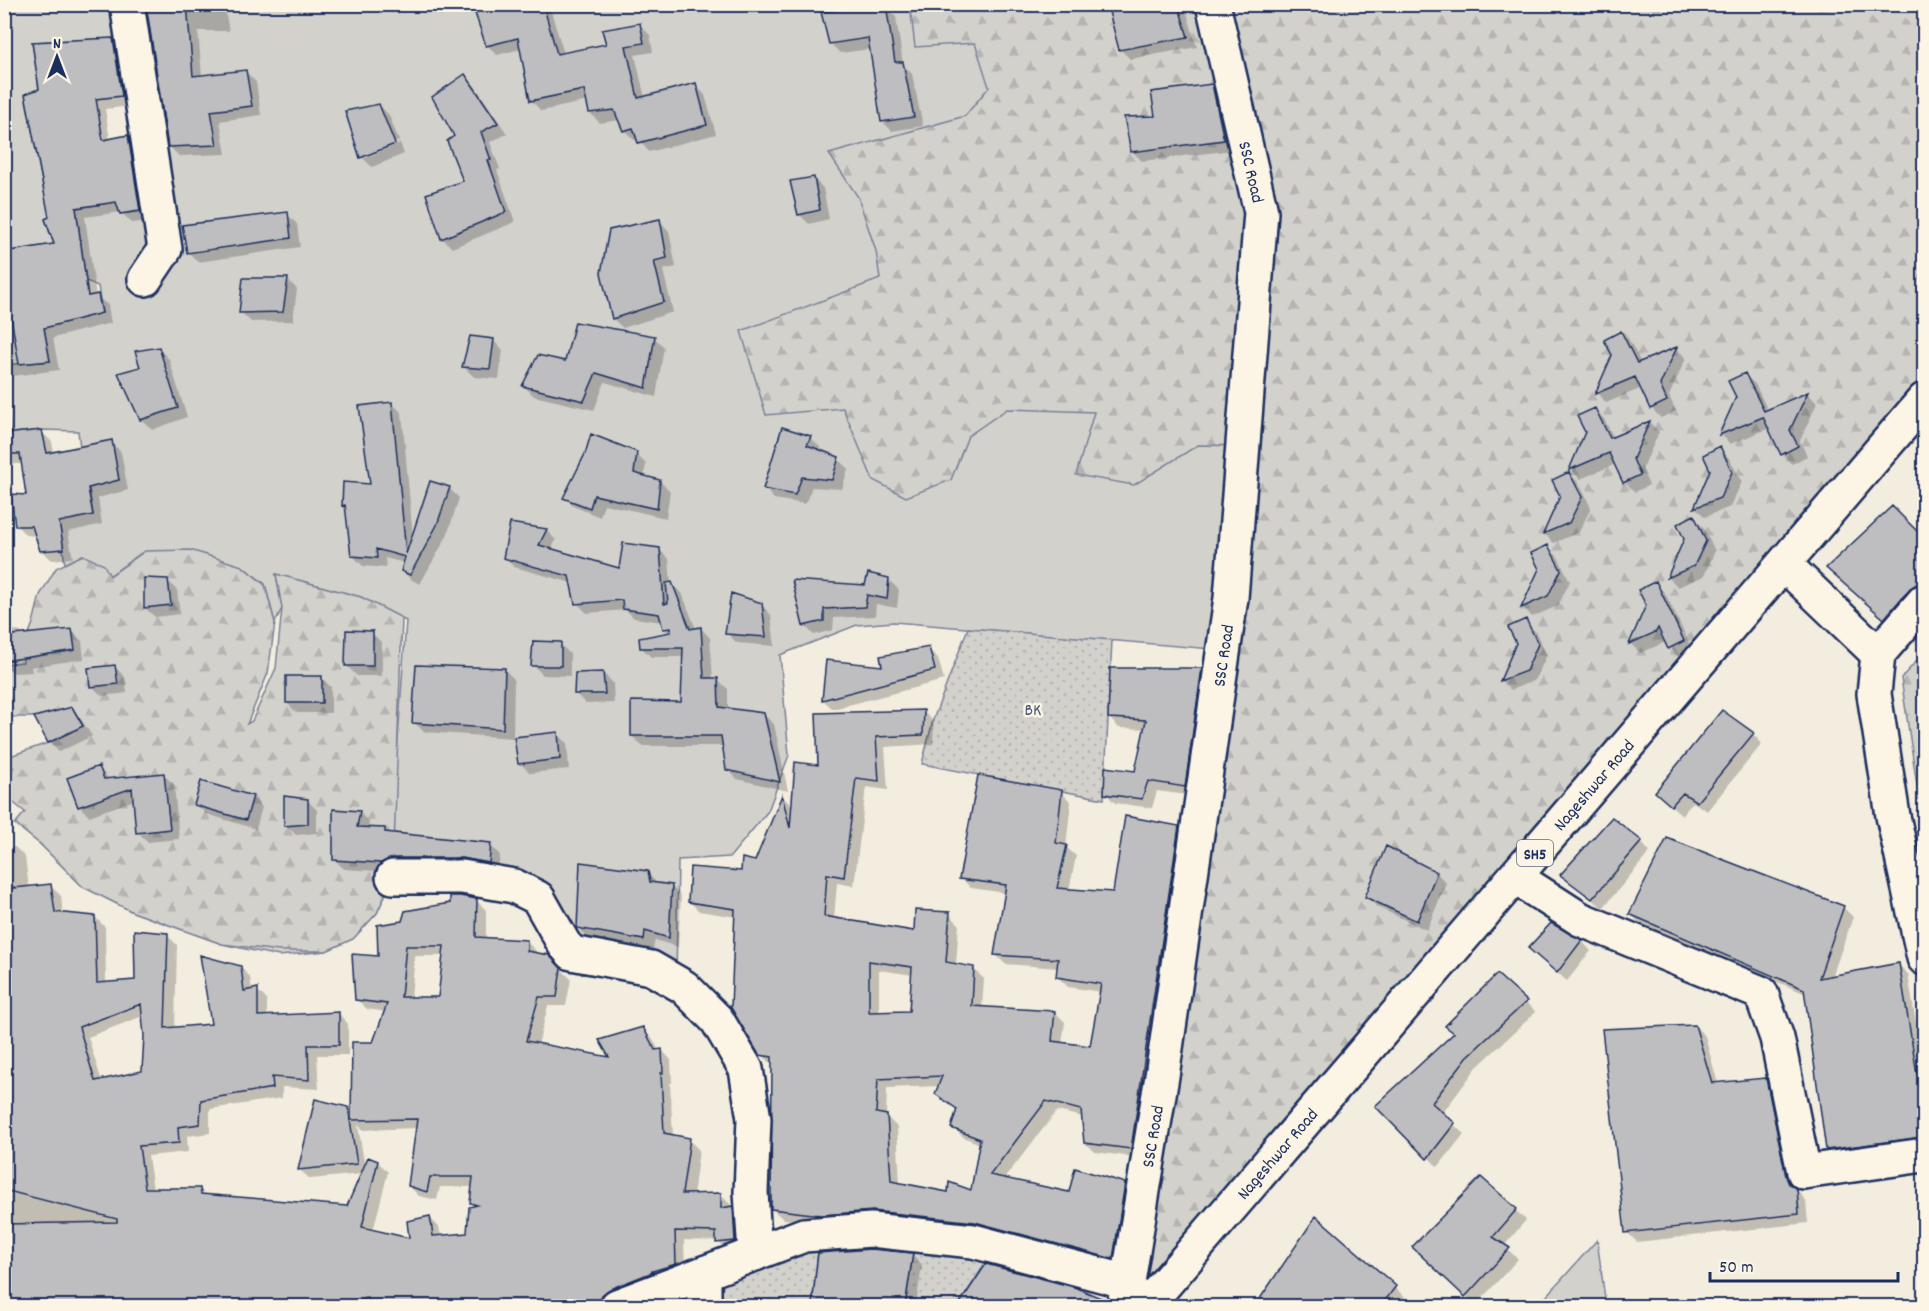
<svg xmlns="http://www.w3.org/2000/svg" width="1929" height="1311" font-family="Dekko,sans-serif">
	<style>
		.green { fill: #d3d1cc; stroke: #778095; stroke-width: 1.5 }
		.forest { fill: url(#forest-firs); stroke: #778095; stroke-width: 1.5 }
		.park { fill: url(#park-dots); stroke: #778095; stroke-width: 1.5 }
		.shadow { fill: #0003; fill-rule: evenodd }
		.building { fill: #bebec0; stroke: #1b2f5e; stroke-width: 1.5; fill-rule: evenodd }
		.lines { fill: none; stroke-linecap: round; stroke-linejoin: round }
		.minor-casing { stroke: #1b2f5e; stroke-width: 38 }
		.major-casing { stroke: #1b2f5e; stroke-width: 38 }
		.minor { stroke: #fcf5e5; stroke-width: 33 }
		.major { stroke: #fcf5e5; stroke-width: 33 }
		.labels { text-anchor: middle; stroke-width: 5; stroke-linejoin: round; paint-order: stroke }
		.shield { fill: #fcf5e5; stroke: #5e6a86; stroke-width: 1.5 }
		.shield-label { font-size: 16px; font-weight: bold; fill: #1b2f5e }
		.street-label { font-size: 18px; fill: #1b2f5e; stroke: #fcf5e5 }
		.park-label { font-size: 18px; fill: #49587a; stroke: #fcf5e5 }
	</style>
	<defs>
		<pattern id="forest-firs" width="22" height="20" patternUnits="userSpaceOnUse" patternTransform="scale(1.5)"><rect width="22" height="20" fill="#d3d1cc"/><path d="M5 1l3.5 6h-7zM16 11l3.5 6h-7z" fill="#b5b4b2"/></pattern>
		<pattern id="park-dots" width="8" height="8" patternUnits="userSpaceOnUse" patternTransform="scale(1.5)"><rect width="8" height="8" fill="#d3d1cc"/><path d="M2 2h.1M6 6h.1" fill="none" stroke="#b5b4b2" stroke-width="1.8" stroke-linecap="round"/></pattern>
	</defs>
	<rect width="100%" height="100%" fill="#f3ede0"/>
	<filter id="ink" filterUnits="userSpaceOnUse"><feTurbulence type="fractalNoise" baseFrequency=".0167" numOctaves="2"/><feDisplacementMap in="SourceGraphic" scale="12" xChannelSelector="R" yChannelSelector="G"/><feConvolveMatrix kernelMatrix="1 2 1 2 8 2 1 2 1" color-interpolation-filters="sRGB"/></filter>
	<g filter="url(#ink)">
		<path class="green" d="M5 5H1213L1261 212 1224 650 894 622 857 625 780 655 789 755 768 811 730 857 678 860 676 982 572 953 538 898 393 878 377 913 353 939 326 951 279 956 222 944 133 912 83 887 41 845 15 824 397 754 406 621 361 597 276 574 282 608 275 623 265 584 242 566 141 553 109 576 83 555 65 564 59 522 93 515 89 488 119 480 80 447 78 431 42 430 5 434V365L50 361 44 328 102 313 98 286 86 281 76 208 116 202 120 214 158 209 121 38 32 42 39 89 25 94 44 192 59 194 63 211 45 219 54 244 5 252Z
			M1597 1240 1606 1306H1538Z"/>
		<path class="forest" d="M910 5H1924V400L1124 1306 1243 446 1198 445 1134 485 1076 475 1094 412 1007 409 968 436 951 480 906 497 873 480 843 408 766 415 741 331 880 279 876 251 858 197 829 154 965 116 989 87 975 43 915 47Z
			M190 550 242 566 265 585 275 623 268 673 247 724 252 721 276 668 282 608 276 574 361 597 402 618 393 877 377 913 353 939 326 951H279L222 944 133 912 83 887 41 845 15 824 25 812 5 796 4 758 48 743 83 726 72 707 34 717H5V664L23 662 22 652 33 623 40 595 56 568 83 555 104 565 110 576 145 551Z
			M1924 653V802L1919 799 1901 678Z"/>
		<path class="park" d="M968 628 1112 640 1104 799 922 764 933 720Z
			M819 1241 812 1306H815H709L708 1285Z
			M913 1253H992L958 1306H905Z"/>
		<path class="shadow" d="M148 4H224L229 31H198L202 76 246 72 256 82 261 115 220 121 226 154 179 156 169 146Z
			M526 4H544L551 11 564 54 608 45 640 25 650 35 653 52 635 55 645 98 696 85 705 95 716 134 649 152 638 139 634 140 624 130 620 120 600 123 590 113 588 101 541 111 532 101 521 49 497 55 487 45Z
			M1109 4H1146L1151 9 1179 4 1187 13 1197 47 1130 59 1120 49Z
			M886 7 896 17 903 64 912 74 923 126 892 131 882 121 871 49 840 53 830 43Z
			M113 40 123 50 131 106 105 109 110 140 128 137 138 147 149 221 132 223 121 212 85 217 96 296 108 305 111 323 53 338 59 370 5 377 12 435 42 432 52 442 54 453 111 442 121 452 128 490 98 498 102 524 68 532 73 558 52 560 41 550 37 536 26 535 16 525 28 497 23 464H4V254L56 245 50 218 40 90Z
			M465 76 475 86 507 134 490 142 500 169 497 170 515 222 452 248 442 238 465 182 456 137Z
			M1212 85 1222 95 1233 150 1142 161 1132 151 1156 117Z
			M379 105 389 115 399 141 365 154V158L400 143 404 154 372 167 362 157Z
			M813 178 823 188 829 219 809 224 799 214Z
			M287 214 297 224 300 247 198 262 188 252Z
			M660 221 669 231 676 267 663 270 673 312 623 328 613 319 603 273Z
			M287 279 297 289 293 321 251 322 241 312Z
			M1621 333 1631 343 1641 363 1677 349 1686 358 1669 396 1676 411 1661 418 1651 408 1642 388 1606 403 1597 393Z
			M654 337 664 347 656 397 605 382 594 410 534 396 524 386 566 363Z
			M493 340 503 350 499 379 474 377 464 367Z
			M159 349 169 359 187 417 152 430 142 420 120 374 142 368Z
			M1745 375 1755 384 1768 411 1808 394 1817 403 1800 441 1807 456 1792 464 1782 454 1770 428 1730 444 1721 434Z
			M392 403 402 413 413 538 449 488 459 498 447 536 420 584 412 580 402 571 405 563 385 558 386 568 363 566 353 556 346 508 344 505 372 485Z
			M1594 409 1604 419 1614 438 1650 423 1659 432 1642 470 1649 485 1635 492 1625 482 1616 464 1580 479 1571 469Z
			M810 437 820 447 818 451 838 459 848 469 842 489 812 487 805 504 774 499 765 489Z
			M1719 448 1729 458 1742 482 1730 507 1705 517 1696 508Z
			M636 454 646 464 644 477 660 481 670 491 666 518 604 504 600 517 575 507 565 497Z
			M1569 473 1579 483 1591 508 1579 532 1554 543 1544 533 1562 496Z
			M1892 508 1924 539V595L1894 628 1838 577Z
			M1693 517 1703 527 1715 551 1704 576 1678 587 1668 577Z
			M546 530 556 540 551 550 620 570 659 549 669 559 671 584 682 593 696 629 701 628 710 638 713 679 718 680 728 689V710L763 714 774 724 788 791 737 779 727 769 724 746H642L632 736 683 704 684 657H651L641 647 670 634 664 628 663 622 634 618 626 610 587 613 577 603 572 583 514 567 504 557Z
			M1548 547 1558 557 1570 581 1558 606 1532 617 1523 607 1540 569Z
			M167 580 177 590 180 614 155 617 145 608Z
			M889 580 899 590 897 608 876 604 875 616 834 618 833 630 814 635 804 625 794 581 866 587Z
			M1655 583 1665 593 1693 651 1679 658 1666 642 1640 653 1630 643Z
			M761 604 771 615 775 646 737 643 727 633Z
			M1525 621 1535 631 1547 655 1535 680 1511 690 1501 681Z
			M18 630 24 636 72 631 82 641 84 659 31 667 32 672 14 673 4 664V632Z
			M372 633 382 643V676H357L347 666Z
			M560 644 570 654V676L543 675 533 665Z
			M928 649 938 658 944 680 833 709 823 700 827 662 884 667Z
			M115 667 125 677 127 693 102 696 92 686Z
			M504 669 514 679 513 738 424 732 414 722Z
			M1201 670 1211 680 1194 796 1157 791 1152 808 1115 803 1105 793 1137 772 1146 729 1119 728 1109 718Z
			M603 673 613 683 614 703 586 704 576 694Z
			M321 677 331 687V713H297L287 703Z
			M71 709 81 719 92 736 59 752 49 742Z
			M924 712 934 722 933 744 885 747 888 790 866 787 854 886 837 883 834 919 915 932 949 914 959 924 956 965 974 969 984 979 982 1008 1055 1012 1065 1022 1062 1044 1092 1048 1101 992 1068 987 1058 977V968L1005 964 995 954 1006 893 971 888 961 878 1061 792 1071 802 1066 847 1076 856 1069 891 1114 894 1178 827 1189 837 1141 1158 1095 1152 1085 1142 1083 1117 1057 1111 1004 1179 1070 1194 1125 1184 1135 1194 1123 1268 832 1223 783 1219 772 1209 773 1065 761 1054 736 917 699 911 689 901 742 873 756 862 783 797 793 807 819 767 818 715ZM879 970 913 975 911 1012 879 1013ZM940 1086 936 1094 958 1111 953 1127 963 1137 980 1144 972 1192 949 1193 900 1184 897 1127 886 1116 887 1088Z
			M557 733 567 743 569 769 530 773 520 763Z
			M1753 734 1762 744 1707 811 1693 802 1682 815 1667 802Z
			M4 753 15 768 4 776Z
			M99 768 110 780 164 775 174 785 179 839 148 842 138 832 135 800 89 816 79 806Z
			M252 797 262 807 256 829 206 814 196 804Z
			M307 800 317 810V833L296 835 286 825Z
			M359 812 369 822 368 829H384L389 834 490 845 500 855 498 872H392L344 869 334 859Z
			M4 813 9 818 4 823Z
			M1641 842 1650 852 1603 908 1562 875Z
			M15 847 25 857 29 888 51 886 61 896 63 915 95 917 105 927 106 984 136 982 167 935 177 945 175 1029 212 1025 240 967 250 977 252 991 257 990 267 1000V1017L339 1014 348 1024V1055H317L319 1089 282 1087V1098L210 1109V1133L187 1136 188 1152 148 1156 153 1189H200L206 1196 348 1207 362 1174 310 1179 300 1170 347 1109 353 1114 374 1044 386 1012 367 1009 357 999 379 957 403 923 476 900 486 910V939L526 941 536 951V954L548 956 571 979 566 1006H548L538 1045 612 1060 643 1029 653 1039 659 1051 662 1050 671 1060 672 1083H670L673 1136 689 1140 699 1150 693 1196 721 1195 731 1205V1208H733L742 1218 745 1251 728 1253 718 1241 684 1240 685 1273 611 1306H4V849ZM415 956H445L440 998H411ZM143 1016 145 1036 143 1072 102 1082 88 1037ZM358 1125 363 1130 417 1128 409 1186 419 1196 437 1200 440 1187H473L471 1203 476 1207 468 1234 441 1237 439 1227 429 1217 411 1240 373 1231 388 1172 378 1162 365 1168Z
			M648 873 658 885 671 886 681 896 678 947 655 940 653 949 588 938 578 928Z
			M1437 873 1446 883 1427 930 1377 907 1367 897Z
			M1843 907 1853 917 1832 977 1898 964 1908 974 1924 1072V1147L1837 1159 1827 1149 1806 994 1640 924 1631 914Z
			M1551 924 1582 941 1591 951 1567 981 1540 958Z
			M1497 976 1536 1012 1477 1067 1442 1114 1464 1134 1438 1167 1377 1106 1455 1034Z
			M1695 1026 1705 1036 1718 1084 1765 1079 1775 1089 1795 1187 1806 1201 1808 1223 1637 1242 1627 1232Z
			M1481 1179 1526 1220 1504 1246 1518 1259 1476 1305 1424 1256Z
			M1316 1218 1405 1297 1398 1306H1256Z
			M913 1255 922 1265 916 1306H814Z
			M986 1265 1105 1302 1110 1306H960Z"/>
		<path class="building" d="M146 4H187L193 76 246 70 252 106 211 111 217 145 168 147Z
			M472 4H543L557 54 606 44 602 30 640 23 644 43 626 46 638 98 696 83 707 125 638 143 633 128 623 131 614 110 589 113 584 90 530 101 518 38 486 46Z
			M1107 4H1144L1145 9 1165 4H1178L1188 37 1119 50Z
			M886 5 895 62H903L914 117 881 122 868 38 829 44 821 12Z
			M113 38 122 96 96 99 103 140 128 135 140 211 120 214 116 202 76 208 88 296 98 294 102 313 44 328 50 361 19 364 4 276V252L54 244 45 219 49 217 25 94 39 89 32 42Z
			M465 74 498 123 481 132 491 160H488L506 212 441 239 426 194 463 181 447 141 454 136 432 97Z
			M1212 84 1224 140 1131 152 1124 117 1155 116 1151 92Z
			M379 104 395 144 360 158 345 111Z
			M814 177 820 210 798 215 790 181Z
			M288 212 291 238 187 253 182 225Z
			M660 219 667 258 654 261 664 302 612 319 601 273 609 230Z
			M243 278H288L283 312 239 313Z
			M575 322 655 336 646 388 596 373 584 401 522 386 538 355 565 361Z
			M1621 331 1637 363 1677 347 1660 385 1667 401 1650 409 1635 377 1595 394 1612 355 1604 340Z
			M470 336 494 339 490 369 462 367Z
			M159 347 178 408 140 420 118 373 140 367 135 351Z
			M1745 373 1764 411 1808 392 1790 430 1798 446 1781 455 1763 417 1719 435 1736 397 1728 381Z
			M392 402 406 554 430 481 450 487 437 525 410 575 401 571 405 557 376 549 377 558 351 556 345 505 342 506 343 482 370 484 359 406Z
			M1595 408 1610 438 1650 421 1633 459 1640 475 1623 483 1609 453 1569 470 1585 432 1577 416Z
			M782 427 811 436 807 445 839 457 832 480 802 477 795 495 763 489Z
			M42 430 47 453 112 440 119 480 88 488 93 515 59 522 64 549 40 551 32 526H15L11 494 26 495 20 454H4V434Z
			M591 434 637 452 634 473 660 480 657 509 594 495 590 508 563 498 585 454Z
			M1720 446 1732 472 1720 498 1694 508 1710 470 1703 455Z
			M1569 472 1582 497 1569 523 1543 534 1560 496 1552 480Z
			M1892 506 1924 538V583L1917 584 1910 588 1884 619 1826 568Z
			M1694 515 1706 541 1694 566 1667 578 1684 539 1677 524Z
			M510 523 547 529 539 545 619 568 623 543 660 548 664 604 668 603 666 583 672 582 690 629 701 627 704 678H718L719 707 764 713 780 782 726 770 721 736H631V701L681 702 683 648H640L639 638 671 632V628L663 629 659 614 623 609 622 600 575 604 569 576 503 558Z
			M1548 545 1561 570 1548 596 1521 608 1539 569 1531 553Z
			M868 573 889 578 887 599 867 595 865 607 824 609V621L803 626 792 580 865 585Z
			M144 578 168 579 171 605 144 608Z
			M1656 581 1684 641 1668 649 1658 628 1656 632 1629 644 1646 605 1638 590Z
			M731 593 762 603 766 637 725 634Z
			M1526 619 1538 644 1526 671 1500 681 1516 643 1508 627Z
			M72 629 75 650 4 661V636Z
			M346 630 373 631V666H345Z
			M533 641 561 642V666H531Z
			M929 647 935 670 822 700 826 660 882 666 880 656Z
			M115 665 118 684 90 687 88 668Z
			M416 665 505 668 503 729 412 723Z
			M1110 668H1202L1185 787 1148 781 1142 799 1104 794 1105 767 1135 771 1146 720 1108 718Z
			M603 672 605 694H574L575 673Z
			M286 676H322V703H286Z
			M72 707 83 726 48 743 34 717Z
			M924 710 923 735 876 737 879 781 856 778 844 877 827 874 824 916 914 931 915 910 950 912 946 962 974 967 972 1006 1055 1011 1052 1041 1090 1046 1101 984 1056 977 1058 959 994 955 1006 885 959 879 978 775 1062 790 1056 843 1067 845 1057 888 1113 892 1125 816 1179 826 1131 1149 1084 1143 1081 1110 1046 1101 990 1175 1069 1192 1075 1168 1125 1183 1113 1259 975 1222 873 1211 821 1215 771 1209 772 1057 759 1055 731 1008 735 909 688 902 690 867 741 871 742 858 755 861 782 795 790 828 795 762 818 765 816 713ZM869 961 912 967 909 1011 869 1012ZM942 1076 935 1094 957 1109 951 1128 980 1139 971 1190 949 1182 948 1192 891 1181 887 1115 876 1113 878 1079Z
			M1722 710 1754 733 1697 802 1683 793 1671 806 1655 792Z
			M558 732 560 759 518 764 514 737Z
			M99 766 104 779 164 773 170 829 136 833 132 788 78 807 67 778Z
			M201 781 253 796 246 820 194 805Z
			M284 796 308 799V824L284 826Z
			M333 809 360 811 357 827 385 828V832L491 843 489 863 462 858H393L381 863 333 860Z
			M1612 817 1642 841 1592 899 1560 875Z
			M1667 838 1844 906 1819 978 1899 963 1917 1074 1924 1073V1137L1826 1150 1804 989 1629 914Z
			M1386 846 1437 872 1417 921 1365 897Z
			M580 862 648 871 650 882 672 885 669 938 645 931 644 940 577 928Z
			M51 884 55 912 95 916 97 983 135 980 134 930 168 933 165 1028 211 1024 200 955 241 966 244 991 258 988V1016L339 1012V1045H308L309 1080 272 1077 273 1088 201 1100 200 1124 178 1127 179 1143 139 1146 145 1188H200L201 1194 347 1206 368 1157 378 1161 362 1227 409 1238 407 1221 430 1216 433 1236 467 1233 469 1207 477 1205 470 1203 473 1177H430L427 1192 408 1186 417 1119 351 1120 352 1042H373L387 1004 355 1000 352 954 378 956 377 925 402 921 405 911 450 903V896H460L477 899 476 937 527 940V951L549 955 561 968 557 997H539L526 1041 609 1057 599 1040 643 1027 655 1050 662 1049 663 1073H661L664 1133 690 1138 682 1194 721 1193V1208L733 1206 735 1241 716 1243V1232L675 1231 676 1264 652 1271 653 1272 610 1289 602 1295 599 1306H375L366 1297 356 1306H4V1224L117 1222V1219L4 1190V889ZM406 946H444L438 997H401ZM141 1004 144 1036 142 1071 95 1081 79 1027Z
			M1551 923 1582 940 1557 973 1528 948Z
			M1497 974 1527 1001 1467 1057 1432 1103 1455 1123 1427 1159 1375 1106 1454 1033 1445 1026Z
			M1695 1025 1712 1083 1766 1078 1786 1176 1789 1184 1797 1189 1799 1214 1625 1233 1602 1029Z
			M315 1099 348 1107 357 1164 298 1170Z
			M1481 1177 1517 1209 1493 1237 1510 1248 1465 1297 1412 1247Z
			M1316 1216 1396 1286 1381 1306H1255Z
			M871 1249 913 1253 905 1306H812L818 1253Z
			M986 1264 1074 1287 1106 1300V1306H958Z"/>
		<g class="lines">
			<defs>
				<g id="minor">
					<path d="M127 4 165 249 145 279"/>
					<path d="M1784 564 1878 654"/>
					<path d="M1924 601 1878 654 1874 694 1893 816 1924 958"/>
					<path d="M393 877H462L514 886 538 898 564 944 572 953 651 968 684 987 717 1020 746 1069 754 1119 751 1192 755 1254"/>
					<path d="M1515 877 1580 919 1761 993 1777 1038 1804 1172 1924 1155"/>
					<path d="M704 1273V1306"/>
					<path d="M617 1306 804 1235 871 1230 973 1241 1128 1282"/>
					<path id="s1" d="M1124 1306 1162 1076 1231 598 1261 212 1213 4"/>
				</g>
				<g id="major">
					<path id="s2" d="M1146 1306 1924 400"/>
				</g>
			</defs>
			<use href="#minor" class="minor-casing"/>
			<use href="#major" class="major-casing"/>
			<use href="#minor" class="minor"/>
			<use href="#major" class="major"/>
		</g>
	</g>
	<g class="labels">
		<rect class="shield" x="1517" y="840" width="36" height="26" rx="4.5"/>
		<g class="shield-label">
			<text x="1535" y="859">SH5</text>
		</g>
		<g class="street-label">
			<text transform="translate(1252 172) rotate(77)" y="6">SSC Road</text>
			<text dy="6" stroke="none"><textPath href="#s1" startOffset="658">SSC Road</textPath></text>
			<text dy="6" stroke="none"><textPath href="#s2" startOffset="687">Nageshwar Road</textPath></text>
			<text dy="6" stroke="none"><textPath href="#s1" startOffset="172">SSC Road</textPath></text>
			<text dy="6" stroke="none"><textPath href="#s2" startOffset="201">Nageshwar Road</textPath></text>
		</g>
		<g class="park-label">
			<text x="1033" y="715">BK</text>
		</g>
	</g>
	<rect width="1929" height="1311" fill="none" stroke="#fcf5e5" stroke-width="24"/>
	<rect x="12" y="12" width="1905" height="1287" fill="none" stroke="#1b2f5e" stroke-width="2" filter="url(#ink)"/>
	<g transform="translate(57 57)" stroke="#fcf5e5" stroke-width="4.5" paint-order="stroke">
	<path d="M0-4.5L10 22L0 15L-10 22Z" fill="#1b2f5e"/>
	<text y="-9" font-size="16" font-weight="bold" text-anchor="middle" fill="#1b2f5e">N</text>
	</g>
	<path d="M1710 1272v9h188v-9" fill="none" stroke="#1b2f5e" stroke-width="3"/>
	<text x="1719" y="1272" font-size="18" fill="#1b2f5e" stroke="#fcf5e5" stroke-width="4.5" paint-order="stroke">50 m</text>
</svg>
